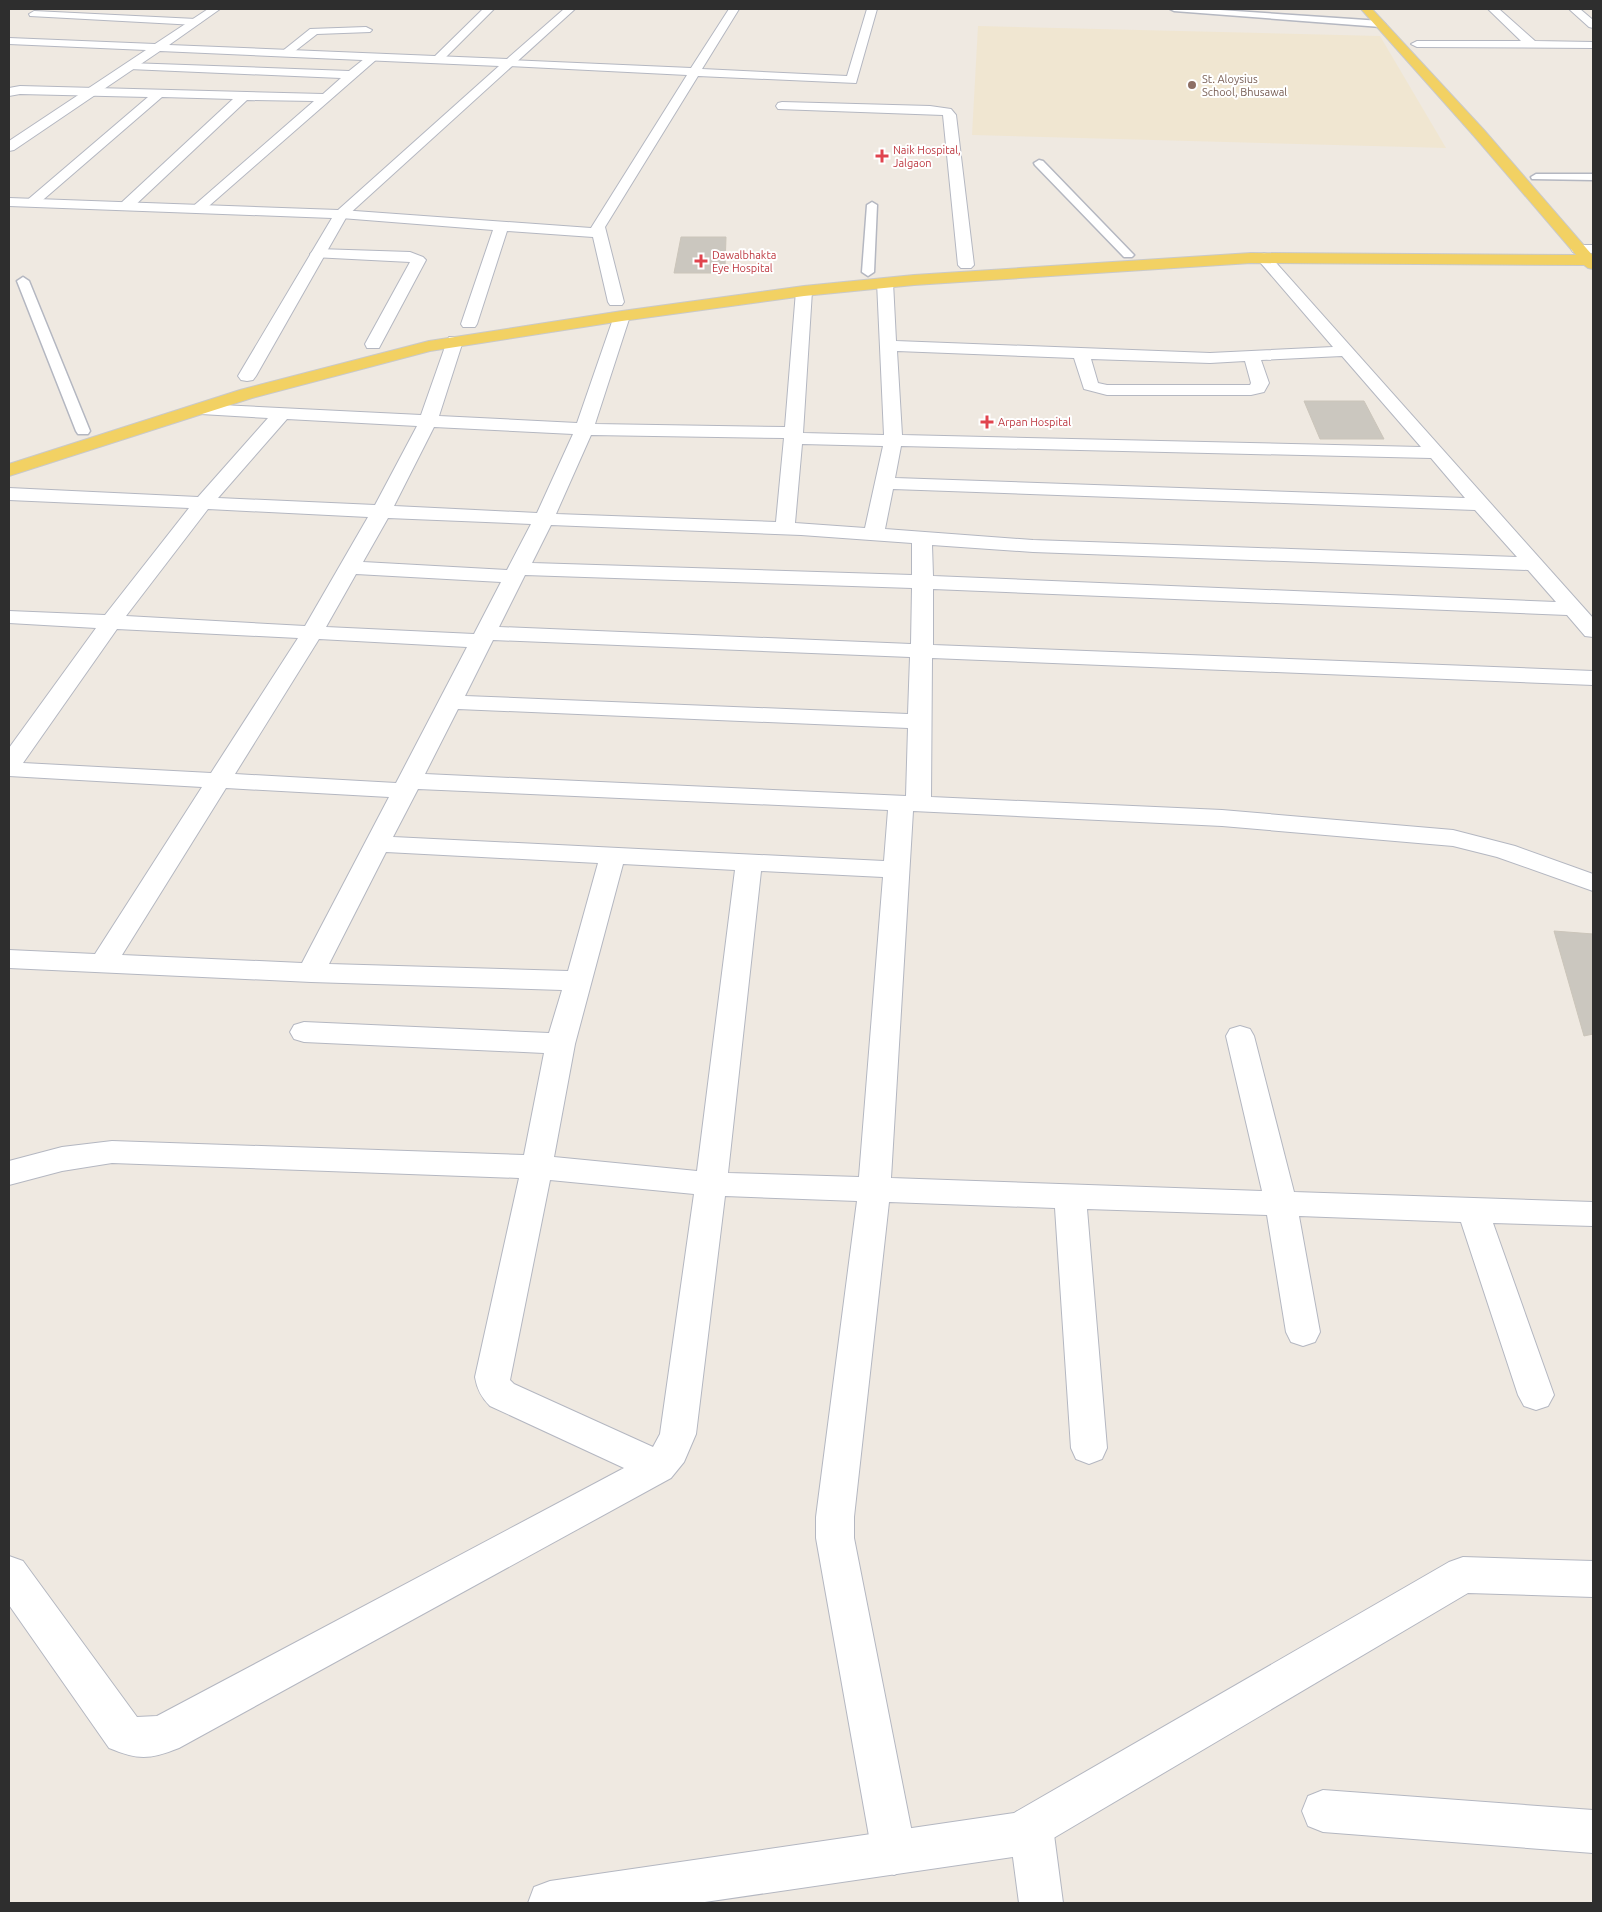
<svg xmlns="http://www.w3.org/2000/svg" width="1602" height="1912" font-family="Ubuntu,sans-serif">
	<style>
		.education { fill: #f0e6d1 }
		.building { fill: #cbc7bf; stroke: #cbc5ba }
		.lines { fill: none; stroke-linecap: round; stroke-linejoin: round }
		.service-casing { stroke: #b4b7c1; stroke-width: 3 }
		.minor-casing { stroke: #b4b7c1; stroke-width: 2 }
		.tertiary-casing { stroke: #b4b7c1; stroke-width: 2 }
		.secondary-casing { stroke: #b4b7c1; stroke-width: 2 }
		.primary-casing { stroke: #c9c9c9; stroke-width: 2 }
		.service { fill: #fff; fill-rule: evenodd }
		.minor { fill: #fff; fill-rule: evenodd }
		.tertiary { fill: #fff; fill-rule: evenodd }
		.secondary { fill: #fff; fill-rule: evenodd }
		.primary { fill: #f2d163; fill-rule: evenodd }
		.education-dot { fill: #8d6e63; stroke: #fff; stroke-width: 2 }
		.health-dot { fill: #e0444e; stroke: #fff; stroke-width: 2 }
		.labels { text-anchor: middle; stroke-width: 4; stroke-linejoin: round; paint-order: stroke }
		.far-education-label { font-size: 11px; fill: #785e54; stroke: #fff; text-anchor: start }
		.far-health-label { font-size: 11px; fill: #be3a42; stroke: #fff; text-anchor: start }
	</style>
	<rect width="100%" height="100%" fill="#efe9e1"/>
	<path class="education" d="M978 26 1380 36 1446 148 972 135Z"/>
	<path class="building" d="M681 237H726L725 268H720V271H711V273H674Z
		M1304 401H1364L1384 439H1320Z
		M1554 931 1593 934V1034L1584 1036Z"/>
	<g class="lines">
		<defs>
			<path id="service" d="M1170 9H1205L1381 21 1385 24 1381 27 1174 11Z
				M1039 160 1043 161 1132 253 1134 255 1132 257H1124L1035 165 1034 163Z
				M1536 174H1593V180L1532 179 1531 177Z
				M872 202 877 205 874 272 868 276 862 272 867 205Z
				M23 277 29 281 90 431 88 434H78L76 431 17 281Z"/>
			<path id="minor" d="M483 9H494L441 62H433L431 60 433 58Z
				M729 9H739L702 69 847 76 867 9H877L856 83 698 76 605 227 624 302 622 305H610L608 302 593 237 507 231 477 324 475 327H463L461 324 493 230 341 218 336 217 334 214 336 211 341 210 591 228 687 75 509 66 503 63 509 60 691 68Z
				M1488 9H1499L1535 41 1593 42V48L1417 47 1411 44 1417 41H1521Z
				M1569 9H1580L1593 20V28L1589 27Z
				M34 11 196 19 201 22 196 25 30 16 29 14Z
				M366 27 372 30 370 32 317 34 290 55H282L280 53 310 29Z
				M373 54 377 55 379 57 377 59 202 212H192L190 209 314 101 247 100 131 209H121L119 206 121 203 233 99 162 97 37 205H27L25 202 148 97 20 94 9 96V88L20 86 323 94 341 78 129 69 123 66 129 63 349 71 369 55Z
				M782 102 930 106 951 109 956 115 974 265 971 268H961L958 265 943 115 778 109 776 106 778 103Z
				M318 249 410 252 423 257 426 260 379 348H367L365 344 410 262 313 257 310 254 313 251Z
				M1264 253 1269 255 1593 618V637L1585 636 1567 615 933 589V645L1593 671V685L932 658 931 797 1222 810 1453 830 1515 846 1593 874V891L1497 857 1453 846 1222 826 913 811 891 1178 1262 1191 1226 1036 1230 1029 1240 1026 1250 1029 1254 1036 1294 1192 1593 1202V1226L1493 1223 1554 1395 1548 1406 1536 1410 1524 1406 1518 1395 1461 1222 1299 1216 1320 1332 1315 1342 1303 1346 1291 1342 1286 1332 1267 1215 1087 1209 1107 1448 1102 1459 1089 1464 1076 1459 1071 1448 1055 1208 889 1202 854 1517V1538L916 1853 909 1868 894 1875 879 1868 872 1853 816 1538V1517L857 1201 725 1196 696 1434 684 1462 671 1478 179 1748C149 1760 138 1760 109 1748L9 1605V1556L23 1561 137 1717 157 1716 624 1468 490 1406C481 1397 477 1389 475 1377L519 1178 112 1163 62 1171 9 1185V1161L62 1147 112 1141 524 1155 544 1053 304 1042 294 1039 290 1032 294 1025 304 1022 549 1033 562 990 311 982 9 968V950L95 954 202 787 9 776V748L96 628 9 623V611L105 615 189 508 9 500V488L198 497 268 418 201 414 195 413 192 409 195 405 201 404 421 415 447 341 449 337H461L463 341 439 416 577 423 614 316 616 313H628L630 316 595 424 785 427 796 291 798 288H810L812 291 803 433 884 435 877 282 880 279H890L893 282 896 341 1210 353 1333 347 1259 261 1256 258 1259 255ZM897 351 1074 358 1084 389 1107 395H1251L1264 392 1269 383 1261 360 1342 356 1421 447 902 435ZM1091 359 1210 363 1245 361 1251 383 1250 385H1107L1098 383ZM287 419 417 426 375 505 218 498ZM434 427 573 434 537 513 394 506ZM591 435 784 438 776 522 556 514ZM802 444 883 446 865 528 795 523ZM901 446 1431 458 1465 498 895 478ZM893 489 1475 510 1517 557 1033 540 885 529ZM208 509 368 517 305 626 126 616ZM388 518 531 524 507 570 363 562ZM551 525 801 535 912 543V575L532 563ZM932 545 1033 552 1528 570 1556 602 933 576ZM356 574 501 582 474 634 326 627ZM525 575 912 588 911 644 499 627ZM117 629 298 638 211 773 23 763ZM319 639 467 647 396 783 235 774ZM493 640 910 657 908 714 465 696ZM458 709 908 728 906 796 425 774ZM226 788 389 797 302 963 122 955ZM418 789 888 810 884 861 393 837ZM386 852 598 863 568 971 329 964ZM623 864 735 870 697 1171 554 1157 575 1044ZM761 871 883 877 859 1177 728 1173ZM550 1180 694 1194 660 1434 653 1447 514 1384 510 1380Z
				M1323 1790 1593 1810V1853L1323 1832 1308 1826 1302 1811 1308 1796Z
				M1031 1805 1046 1812 1053 1827 1063 1903H1019L1009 1827 1016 1812Z"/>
			<path id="tertiary" d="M208 9H220L169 45 507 59 564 9H575L347 216 256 376 253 380 247 381 241 380 238 376 332 218 9 206V198L338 210 499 66 160 51 14 150 9 151V141L146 50 9 44V38L155 44Z
				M1463 1557 1593 1561V1597L1468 1593 1035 1849 1020 1856 698 1903H528L534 1887 550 1881 1014 1813 1449 1562Z"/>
			<path id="secondary" d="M1578 245H1593V253L1573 252 1571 249 1573 246Z"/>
			<path id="primary" d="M1361 9H1372L1484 130 1593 256V269L1588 268 1584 265 1251 263 914 285 804 296 622 321 430 351 252 398 9 476V464L240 390 429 341 622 311 804 286 914 275 1251 253 1576 255 1474 136Z"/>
		</defs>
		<use href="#service" class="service-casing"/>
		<use href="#minor" class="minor-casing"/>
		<use href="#tertiary" class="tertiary-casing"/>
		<use href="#secondary" class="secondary-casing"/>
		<use href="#primary" class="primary-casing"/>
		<use href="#service" class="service"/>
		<use href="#minor" class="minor"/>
		<use href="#tertiary" class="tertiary"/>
		<use href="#secondary" class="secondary"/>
		<use href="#primary" class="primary"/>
	</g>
	<circle class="education-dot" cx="1192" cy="85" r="5"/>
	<g class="health-dot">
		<path d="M879.5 148.5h5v5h5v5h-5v5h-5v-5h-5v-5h5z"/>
		<path d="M698.5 253.5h5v5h5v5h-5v5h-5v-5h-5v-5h5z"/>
		<path d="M984.5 414.5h5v5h5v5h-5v5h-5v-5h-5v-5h5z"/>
	</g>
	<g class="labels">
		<g class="far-education-label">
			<text x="1202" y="83">St. Aloysius<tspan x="1202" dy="13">School, Bhusawal</tspan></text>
		</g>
		<g class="far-health-label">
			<text x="893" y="154">Naik Hospital,<tspan x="893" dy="13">Jalgaon</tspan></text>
			<text x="712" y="259">Dawalbhakta<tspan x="712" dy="13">Eye Hospital</tspan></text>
			<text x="998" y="426">Arpan Hospital</text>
		</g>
	</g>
	<rect width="1602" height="1912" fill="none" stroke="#2e2e2e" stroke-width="20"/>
</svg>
